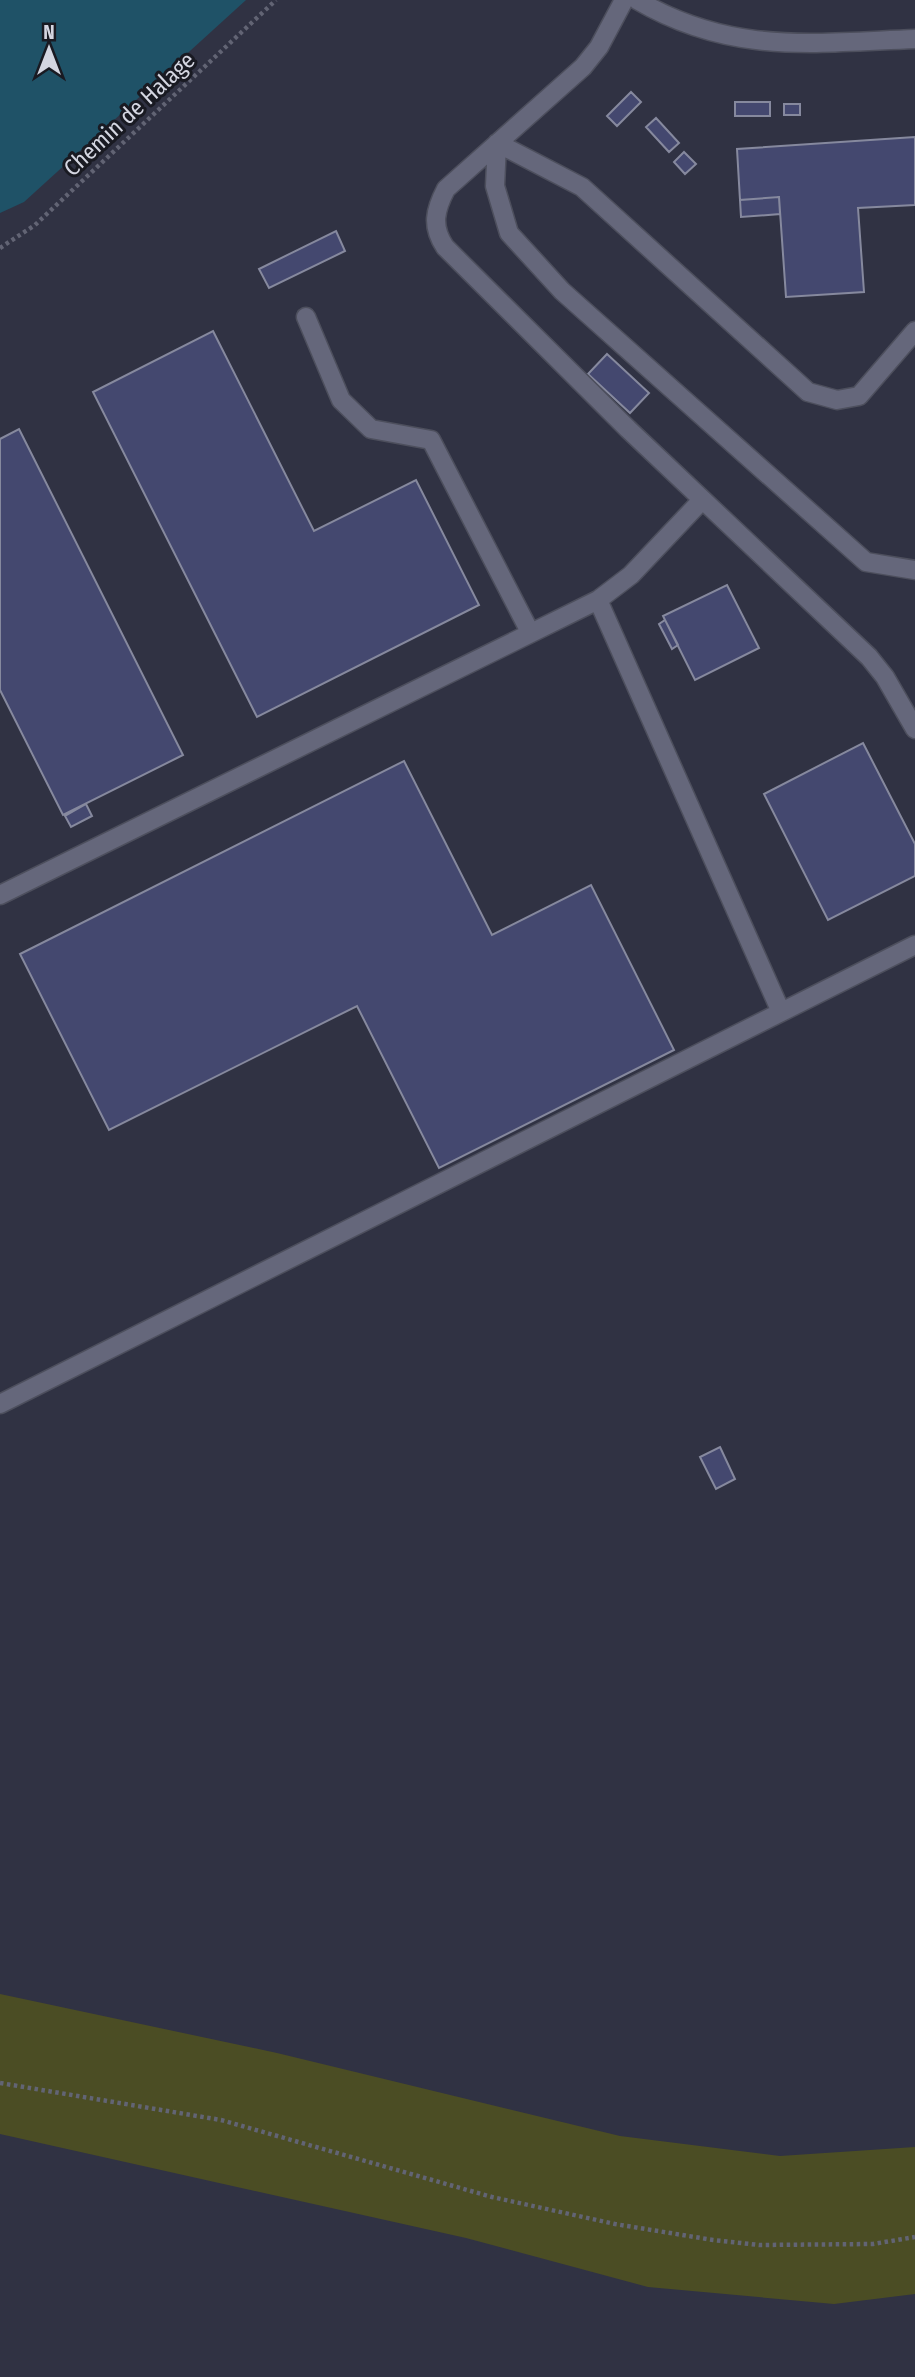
<svg xmlns="http://www.w3.org/2000/svg" width="915" height="2377" font-family="'Fira Sans Condensed',sans-serif">
	<style>
		.green { fill: #4b4d24 }
		.water { fill: #1f5267 }
		.building { fill: #44486f; stroke: #86899e; stroke-width: 2 }
		.lines { fill: none; stroke-linecap: round; stroke-linejoin: round }
		.minor-casing { stroke: #4d4f5d; stroke-width: 21 }
		.path { stroke: #626474; stroke-width: 4.5; stroke-dasharray: 3.5 3.5; stroke-linecap: butt }
		.minor { stroke: #65677b; stroke-width: 18 }
		.labels { text-anchor: middle; stroke-width: 6; stroke-linejoin: round; paint-order: stroke }
		.street-label { font-size: 23px; fill: #d4d6e1; stroke: #191a22 }
	</style>
	<rect width="100%" height="100%" fill="#303243"/>
	<path class="green" d="M0 1994 277 2053 620 2136 780 2156 915 2147V2294L834 2304 648 2287 466 2238 0 2134Z"/>
	<path class="water" d="M0 0H246L24 202 0 213Z"/>
	<path class="building" d="M631 92 641 102 617 126 607 116Z
		M735 102H770V116H735Z
		M784 104H800V115H784Z
		M656 118 679 143 669 152 646 127Z
		M915 137V205L858 208 864 292 786 297 779 197 740 200 737 149Z
		M684 152 696 164 685 174 674 162Z
		M779 197 780 214 741 217 740 200Z
		M336 231 345 251 269 288 259 269Z
		M213 331 314 531 416 480 479 605 257 717 93 392Z
		M607 354 649 393 630 413 588 374Z
		M19 429 183 755 63 815 0 690V439Z
		M727 585 759 648 695 680 663 616Z
		M665 620 678 645 672 649 659 624Z
		M863 743 915 844V876L828 920 764 794Z
		M404 761 492 935 591 885 674 1050 439 1168 357 1006 109 1130 20 954Z
		M86 804 92 816 71 827 65 816Z
		M720 1447 735 1479 716 1489 700 1457Z"/>
	<g class="lines">
		<defs>
			<path id="minor" d="M624 0 599 47 583 67 446 189C435 210 431 226 445 247L628 429 869 657 885 677 915 729
				M637 0C731 55 812 43 915 39
				M306 317 341 400 371 429 431 440 530 632
				M915 331 859 396 837 400 808 392 582 187 497 143 495 186 509 233 562 291 866 562 915 570
				M598 600 781 1012
				M0 895 598 600 631 575 702 500
				M0 1404 915 945"/>
		</defs>
		<use href="#minor" class="minor-casing"/>
		<path class="path" d="M0 248 35 225 276 0
			M0 2083 221 2120 492 2197 615 2224 713 2240 759 2245 873 2244 915 2237"/>
		<use href="#minor" class="minor"/>
	</g>
	<g class="labels">
		<g class="street-label">
			<text transform="translate(129 114) rotate(-43)" y="8">Chemin de Halage</text>
		</g>
	</g>
	<g transform="translate(49 49)" stroke="#191a22" stroke-width="5" paint-order="stroke">
	<path d="M0-5L12 26L0 18L-12 26Z" fill="#d4d6e1"/>
	<text y="-10" font-size="19" font-weight="bold" text-anchor="middle" fill="#d4d6e1">N</text>
	</g>
</svg>
